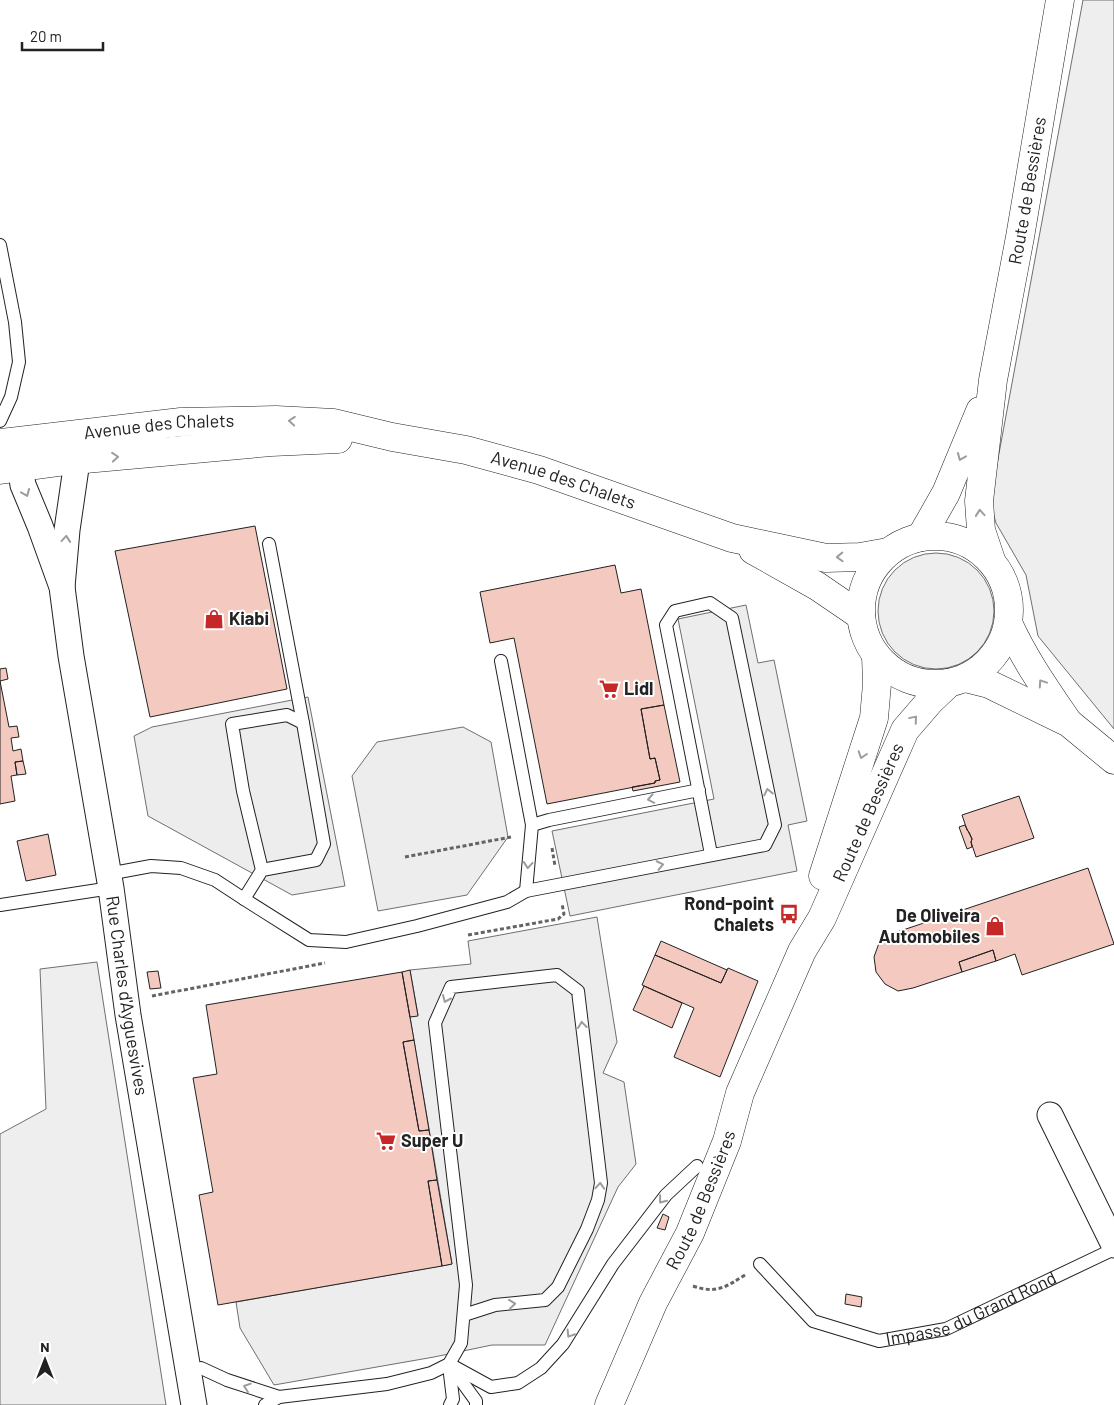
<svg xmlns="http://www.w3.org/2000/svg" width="1114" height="1405" font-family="Barlow,sans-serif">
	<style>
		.green { fill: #eee; stroke: #6f6f6f }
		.parking { fill: #ededed; stroke: #6f6f6f }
		.building { fill: #f3c9c0; stroke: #222 }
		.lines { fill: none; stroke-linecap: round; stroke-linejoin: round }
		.lane-casing { stroke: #222; stroke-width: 14 }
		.street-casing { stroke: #222; stroke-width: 27 }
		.secondary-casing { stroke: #222; stroke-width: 29 }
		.path { stroke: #646464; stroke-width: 3; stroke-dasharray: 4 2.5; stroke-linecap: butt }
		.lane { stroke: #fff; stroke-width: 12 }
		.street { stroke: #fff; stroke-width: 25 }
		.secondary { stroke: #fff; stroke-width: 28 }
		.oneway { stroke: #9c9c9c }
		.labels { text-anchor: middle; stroke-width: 4; stroke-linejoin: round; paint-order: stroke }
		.street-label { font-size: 18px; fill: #222; stroke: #fff }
		.poi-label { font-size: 18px; font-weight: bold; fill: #222; stroke: #fff; text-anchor: start }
	</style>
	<rect width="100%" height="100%" fill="#fff"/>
	<path class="green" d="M1083 0H1114V729L1038 636 1026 575 996 523 990 502Z
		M878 611a58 58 0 1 1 116 0a58 58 0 1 1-116 0Z
		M97 962 166 1405H0V1134L46 1109 40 969Z"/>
	<path class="parking" d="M746 605 758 663 774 660 807 821 788 825 797 871 570 916 552 831 714 799 678 619Z
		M308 697 345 886 292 895 148 816 134 736 152 727Z
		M463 727 491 742 508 837 467 895 378 911 352 776 377 742Z
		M597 917 617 1042 603 1073 624 1082 636 1164 618 1187 545 1345H492L434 1357 274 1385 240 1328 236 1302 452 1264 410 1017 418 1015 410 970 471 964 468 941Z"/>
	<path class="building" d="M255 526 287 689 150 717 115 551Z
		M615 565 621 593 641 589 664 705 641 709 650 759 655 758 660 780 655 781V783L547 804 514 638 490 643 480 592Z
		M6 668 8 679 0 681 9 727 17 726 19 737 11 738 13 751 21 749 23 761 15 762 17 775 11 776 15 801 0 804V669Z
		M664 705 680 782 633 791 632 787 655 783V781L660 780 655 758 650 759 641 709Z
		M23 761 26 774 17 775 15 762Z
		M1019 796 1034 838 976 857 971 842 972 839 969 832 967 830 962 815Z
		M965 825 972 839 971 842 972 847 967 849 959 827Z
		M48 834 56 875 26 881 17 841Z
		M1088 868 1114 944 1022 975 1015 954 996 961 993 950 959 962 962 972 913 988 898 991 885 984 876 972 874 957 879 943 891 934Z
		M661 941 727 970 721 983 655 955Z
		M993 950 996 961 962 972 959 962Z
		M655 955 721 983 728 968 758 981 720 1077 674 1057 694 1008 642 985Z
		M410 970 418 1016 410 1017 402 972Z
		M158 971 161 988 150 989 147 972Z
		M402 972 414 1040 403 1042 419 1131 429 1130 437 1180 428 1181 442 1266 218 1305 199 1195 213 1192 193 1078 217 1074 206 1005Z
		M644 986 682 1003 672 1028 633 1010Z
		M414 1040 429 1130 419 1131 403 1042Z
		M437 1180 452 1264 442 1266 428 1181Z
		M663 1214 669 1217 665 1230 657 1228Z
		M846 1294 862 1297 861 1307 845 1304Z"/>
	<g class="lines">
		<defs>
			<g id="lane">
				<path d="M0 245 15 322 19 362 11 397 0 421"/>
				<path d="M269 544 303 723"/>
				<path d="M501 661 532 825"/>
				<path d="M699 790 549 820 532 825 526 891 765 845 775 825 732 618 710 603 675 611 666 625 711 854"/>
				<path d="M108 874 151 866 181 868 215 880 244 899 309 940 346 942 417 926 507 902 526 891"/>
				<path d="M244 899 262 870 243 791 232 724 287 715 303 723 324 844 316 860 262 870"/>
				<path d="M0 905 111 888"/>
				<path id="s1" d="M760 1264 813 1321 879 1341 946 1329 1114 1249"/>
				<path d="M449 1364 491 1387 518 1383 541 1368 563 1344 613 1264 666 1195 697 1166"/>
				<path d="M449 1366 453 1399 450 1405"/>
				<path d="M452 1368 476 1401V1405"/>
				<path d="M188 1371 201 1368 227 1380 279 1397 265 1405"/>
				<path d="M279 1397 387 1384 431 1373 449 1364 461 1343 466 1285 435 1023 451 987 557 975 578 991 601 1183 598 1200 587 1229 558 1287 545 1300 495 1305 464 1315"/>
			</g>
			<g id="street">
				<path d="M59 448 74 460 76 468 67 530 62 587"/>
				<path id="s2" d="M33 452 20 467 23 485 40 526 62 587 71 656 111 888 128 1015 194 1405"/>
				<path d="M1050 1115 1114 1245"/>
			</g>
			<g id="secondary">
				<path id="s3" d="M0 443 181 422 276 420 334 423 392 437 466 450 539 470 732 538 826 558 860 557 888 552"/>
				<path d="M0 470 74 460 271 442 338 439"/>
				<circle cx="935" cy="610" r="74"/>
				<path d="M921 537 946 493 980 411"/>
				<path d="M753 550 817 586 861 616"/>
				<path id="s4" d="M991 560 981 530 979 501 993 380 1020 237 1060 0"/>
				<path d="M1009 625C1025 660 1047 691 1068 722"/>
				<path d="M965 678 989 684 1069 723 1114 760"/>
				<path d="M823 876 874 718 877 684 876 656"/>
				<path id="s5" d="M609 1405 653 1303 690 1233 727 1141 740 1093 802 951 822 918 905 730 930 701 949 683"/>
			</g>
		</defs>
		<use href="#lane" class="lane-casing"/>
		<use href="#street" class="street-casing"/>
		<use href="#secondary" class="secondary-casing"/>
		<path class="path" d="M552 848 555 866
			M405 857 511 837
			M468 935 558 919 564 914 562 904
			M152 996 325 963
			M693 1286C716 1294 726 1287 745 1275"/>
		<use href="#lane" class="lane"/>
		<use href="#street" class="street"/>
		<use href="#secondary" class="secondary"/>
	</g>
	<defs><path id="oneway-chevron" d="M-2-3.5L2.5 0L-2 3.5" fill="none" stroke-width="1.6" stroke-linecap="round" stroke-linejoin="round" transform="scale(1.25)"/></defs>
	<g class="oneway">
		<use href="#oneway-chevron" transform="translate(292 421) rotate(-176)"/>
		<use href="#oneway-chevron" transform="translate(115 457) rotate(-5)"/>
		<use href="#oneway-chevron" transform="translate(961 457) rotate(113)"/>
		<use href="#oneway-chevron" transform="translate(26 493) rotate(68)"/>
		<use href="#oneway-chevron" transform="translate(980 513) rotate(-95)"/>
		<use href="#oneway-chevron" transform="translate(66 539) rotate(-85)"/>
		<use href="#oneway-chevron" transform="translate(840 557) rotate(178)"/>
		<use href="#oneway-chevron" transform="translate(1042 683) rotate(-124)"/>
		<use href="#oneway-chevron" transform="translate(914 719) rotate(-50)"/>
		<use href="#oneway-chevron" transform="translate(862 755) rotate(108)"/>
		<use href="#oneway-chevron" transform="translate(768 792) rotate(-102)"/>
		<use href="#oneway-chevron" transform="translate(651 799) rotate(169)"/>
		<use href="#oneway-chevron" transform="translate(528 865) rotate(95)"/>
		<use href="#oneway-chevron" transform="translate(660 865) rotate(-12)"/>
		<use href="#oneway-chevron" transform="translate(446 999) rotate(114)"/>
		<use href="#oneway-chevron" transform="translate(582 1025) rotate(-97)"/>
		<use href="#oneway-chevron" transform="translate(600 1186) rotate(-86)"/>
		<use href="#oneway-chevron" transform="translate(662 1200) rotate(129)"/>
		<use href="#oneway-chevron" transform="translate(512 1304) rotate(-6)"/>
		<use href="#oneway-chevron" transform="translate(570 1334) rotate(122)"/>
		<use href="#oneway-chevron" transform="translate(247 1387) rotate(-161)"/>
	</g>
	<defs>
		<symbol id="shop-bare" viewBox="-9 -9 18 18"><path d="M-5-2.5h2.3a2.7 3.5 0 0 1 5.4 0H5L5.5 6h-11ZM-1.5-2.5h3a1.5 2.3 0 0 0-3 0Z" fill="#c62828" stroke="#fff" stroke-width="2.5" paint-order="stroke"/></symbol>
		<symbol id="supermarket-bare" viewBox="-9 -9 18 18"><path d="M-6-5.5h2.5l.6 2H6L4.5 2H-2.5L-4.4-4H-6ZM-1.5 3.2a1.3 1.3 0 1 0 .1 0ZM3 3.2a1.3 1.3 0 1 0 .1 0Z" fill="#c62828" stroke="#fff" stroke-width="2.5" paint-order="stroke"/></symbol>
		<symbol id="bus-bare" viewBox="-9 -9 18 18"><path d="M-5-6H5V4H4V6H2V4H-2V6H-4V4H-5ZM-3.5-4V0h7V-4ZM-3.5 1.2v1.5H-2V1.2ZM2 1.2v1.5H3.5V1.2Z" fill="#c62828" stroke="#fff" stroke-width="2.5" paint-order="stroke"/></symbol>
	</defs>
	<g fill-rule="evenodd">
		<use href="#shop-bare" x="200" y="605" width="28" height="28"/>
		<use href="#supermarket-bare" x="595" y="675" width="28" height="28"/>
		<use href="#bus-bare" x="775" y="900" width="28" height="28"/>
		<use href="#shop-bare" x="981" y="912" width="28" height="28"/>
		<use href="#supermarket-bare" x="372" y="1127" width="28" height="28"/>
	</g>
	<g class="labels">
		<g class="street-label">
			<text dy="6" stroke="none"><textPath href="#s4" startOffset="375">Route de Bessières</textPath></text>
			<text dy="6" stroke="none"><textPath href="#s3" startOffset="160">Avenue des Chalets</textPath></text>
			<text dy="6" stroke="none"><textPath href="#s3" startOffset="572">Avenue des Chalets</textPath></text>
			<text dy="6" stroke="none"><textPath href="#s5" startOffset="648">Route de Bessières</textPath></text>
			<text dy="6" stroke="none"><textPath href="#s2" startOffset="561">Rue Charles d'Ayguesvives</textPath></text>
			<text dy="6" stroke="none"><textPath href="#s5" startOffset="225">Route de Bessières</textPath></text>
			<text dy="6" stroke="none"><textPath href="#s1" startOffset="245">Impasse du Grand Rond</textPath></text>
		</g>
		<g class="poi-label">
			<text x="229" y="625">Kiabi</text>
			<text x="624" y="695">Lidl</text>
			<text x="774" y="910" text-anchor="end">Rond-point<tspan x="774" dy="21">Chalets</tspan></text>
			<text x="980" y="922" text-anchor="end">De Oliveira<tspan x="980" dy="21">Automobiles</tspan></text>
			<text x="401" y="1147">Super U</text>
		</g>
	</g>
	<g transform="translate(45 1360)" stroke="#ffffff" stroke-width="4" paint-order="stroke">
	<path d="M0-4L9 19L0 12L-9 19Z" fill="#222222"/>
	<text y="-8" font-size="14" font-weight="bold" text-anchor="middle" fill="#222222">N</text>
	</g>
	<path d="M22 42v8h81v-8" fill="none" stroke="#222222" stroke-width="2.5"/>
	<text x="30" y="42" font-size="15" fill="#222222" stroke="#ffffff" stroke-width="4" paint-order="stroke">20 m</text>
</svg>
